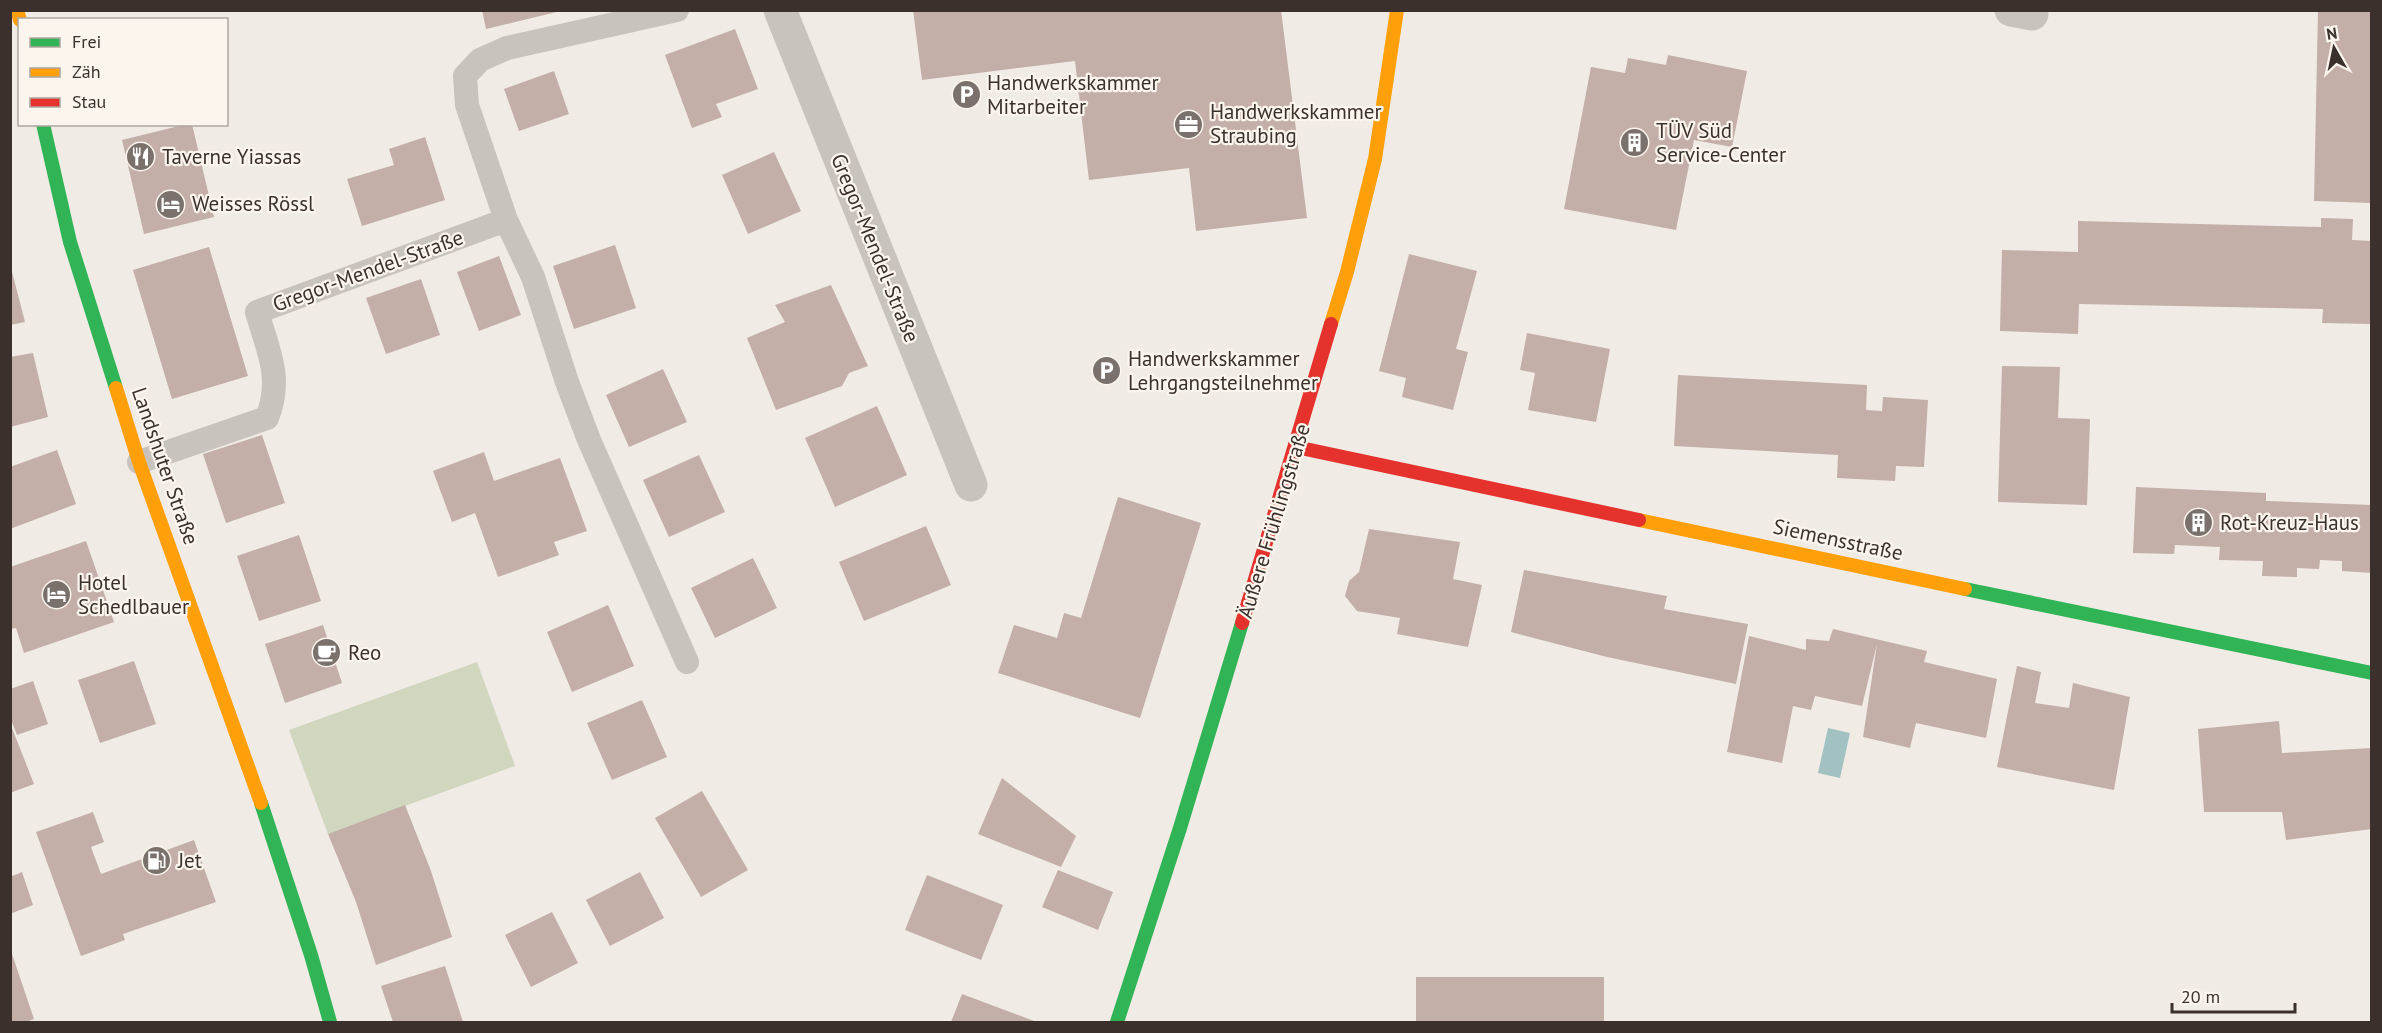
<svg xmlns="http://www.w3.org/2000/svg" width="2382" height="1033" font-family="'PT Sans',sans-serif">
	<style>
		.green { fill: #d1d6bf }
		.water { fill: #a1c2c1 }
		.building { fill: #c3afa7 }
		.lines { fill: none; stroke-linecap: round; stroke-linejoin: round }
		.lane { stroke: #c9c3be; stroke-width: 24 }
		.street { stroke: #c9c3be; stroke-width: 33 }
		.fast { stroke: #30b455; stroke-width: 14 }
		.slow { stroke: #ff9f0a; stroke-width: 14 }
		.jam { stroke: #e5322d; stroke-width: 14 }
		.labels { text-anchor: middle; stroke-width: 4.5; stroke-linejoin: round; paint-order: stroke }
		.poi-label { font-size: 21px; fill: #3b302b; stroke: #fbf5ee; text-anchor: start }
		.street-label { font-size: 21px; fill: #3b302b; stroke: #fbf5ee }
	</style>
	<rect width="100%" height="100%" fill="#f0ebe5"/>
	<path class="green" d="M477 662 515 766 328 834 289 730Z"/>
	<path class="water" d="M1828 728 1850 733 1840 778 1818 773Z"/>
	<path class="building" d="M482 10H561V11L486 29Z
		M913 10H1281L1307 218 1196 231 1189 168 1089 180 1075 61 922 80Z
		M2318 10H2372V203L2314 201Z
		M735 29 758 89 716 104 722 117 692 128 665 55Z
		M1668 55 1747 71 1732 147 1694 140 1676 230 1564 209 1591 67 1625 73 1628 58 1666 65Z
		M554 71 569 114 519 131 504 89Z
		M187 124H192L214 217 144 234 122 140Z
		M425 137 445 200 362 226 347 179 394 165 389 149Z
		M774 152 801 211 748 234 722 175Z
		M2321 218 2353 219 2352 240 2372 241V324L2322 323 2323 309 2079 304 2078 334 2000 331 2002 250 2078 252V221L2321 227Z
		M615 245 636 308 574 329 553 266Z
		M209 247 248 376 172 399 133 270Z
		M1409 254 1477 271 1456 349 1468 352 1453 410 1402 397 1406 378 1379 371Z
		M499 256 521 315 479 331 457 272Z
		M10 264 25 322 10 325Z
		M421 279 440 335 386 354 366 298Z
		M831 285 868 366 849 373 842 386 776 410 747 338 785 322 775 305Z
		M1527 333 1610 349 1596 422 1528 410 1535 373 1520 370Z
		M33 353 48 417 10 427V357Z
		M2002 366 2060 367 2058 418 2090 419 2087 505 1998 502Z
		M663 369 687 422 629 447 606 395Z
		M1678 375 1867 385 1866 410 1882 411 1883 397 1928 400 1924 467 1896 466 1895 481 1837 478 1838 455 1674 446Z
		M877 406 907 475 835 507 805 438Z
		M262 435 285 503 226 523 203 454Z
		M57 450 76 504 10 529V467Z
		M484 452 494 481 560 458 587 531 554 542 559 555 498 577 475 513 452 522 433 471Z
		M699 455 725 512 669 537 643 480Z
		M2136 487 2266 493V501L2372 505V573L2342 571V561L2320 560 2319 569 2297 568V577L2262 576 2263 561 2219 560 2220 547 2175 545 2174 554 2133 553Z
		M1118 497 1201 523 1140 718 998 673 1014 625 1057 638 1064 613 1081 618Z
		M926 526 951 585 864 621 839 562Z
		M1369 529 1460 542 1453 579 1482 585 1468 647 1397 634 1400 618 1357 611 1345 596 1349 581 1359 572Z
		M299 535 321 601 259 621 237 556Z
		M86 541 114 622 24 653 16 628 10 629V567Z
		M753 558 777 608 715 638 691 588Z
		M1524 570 1667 596 1664 609 1748 624 1736 684 1607 657 1511 632Z
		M608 605 634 666 572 692 547 632Z
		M323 625 342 683 285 703 265 644Z
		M1833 629 1927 651 1924 662 1997 679 1986 738 1916 723 1910 748 1863 737 1877 644 1862 706 1815 696 1811 710 1793 706 1782 763 1727 752 1749 636 1806 650V639L1829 641Z
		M134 661 156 724 100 743 78 680Z
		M2017 666 2041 672 2035 703 2069 708 2073 683 2130 697 2114 790 1997 767Z
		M33 681 48 724 17 735 10 717V689Z
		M642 700 667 757 612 780 587 723Z
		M2279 721 2282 753 2372 748V829L2286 840 2282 812H2204L2198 729Z
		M10 723 34 784 10 793Z
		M1002 778 1076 836 1061 867 978 834Z
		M702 791 748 870 701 897 655 818Z
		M405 805 431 871 452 937 376 965 356 902 328 834Z
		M93 812 104 842 91 847 101 874 194 840 216 902 123 934 125 940 81 956 36 832Z
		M1058 870 1113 892 1098 930 1042 907Z
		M22 872 33 905 10 914V877Z
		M640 872 664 918 610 946 586 900Z
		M927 875 1003 905 981 960 905 930Z
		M552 912 578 963 531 987 505 935Z
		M11 951 34 1019 26 1022H10Z
		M445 966 463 1022H393L381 986Z
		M1416 977H1604V1022H1416Z
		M962 994 1037 1022H951Z"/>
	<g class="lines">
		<path class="lane" d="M677 10 507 48 480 60 465 76 467 105 506 220 533 277 567 382 589 440 687 662
			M139 462 267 418C283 378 268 351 257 312L506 220"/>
		<path class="street" d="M780 10 971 485
			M2011 10 2032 14"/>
		<path class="fast" d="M43 124 70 242 116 388
			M1965 589 2372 673
			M261 803 311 955 330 1022
			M1117 1022 1180 828 1242 623"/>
		<path class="slow" d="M17 10 20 20
			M1331 324 1347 272 1375 159 1397 10
			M116 388 139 462 261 803
			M1639 520 1965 589"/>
		<path class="jam" d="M1296 447 1639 520
			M1242 623 1331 324"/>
	</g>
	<defs>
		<symbol id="parking-disc" viewBox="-11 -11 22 22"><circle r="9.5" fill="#7a716c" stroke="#fbf5ee"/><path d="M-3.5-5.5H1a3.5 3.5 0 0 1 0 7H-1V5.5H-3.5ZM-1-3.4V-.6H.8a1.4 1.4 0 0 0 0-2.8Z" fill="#fff"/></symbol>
		<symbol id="office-disc" viewBox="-11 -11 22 22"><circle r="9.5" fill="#7a716c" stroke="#fbf5ee"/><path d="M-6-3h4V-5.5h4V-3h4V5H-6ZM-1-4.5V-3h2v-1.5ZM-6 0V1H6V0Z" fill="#fff"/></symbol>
		<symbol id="building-disc" viewBox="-11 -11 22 22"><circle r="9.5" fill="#7a716c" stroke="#fbf5ee"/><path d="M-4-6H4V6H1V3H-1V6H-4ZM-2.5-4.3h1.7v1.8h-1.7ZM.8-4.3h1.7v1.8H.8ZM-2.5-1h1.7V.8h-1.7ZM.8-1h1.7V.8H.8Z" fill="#fff"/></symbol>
		<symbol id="restaurant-disc" viewBox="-11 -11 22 22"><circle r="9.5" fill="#7a716c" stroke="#fbf5ee"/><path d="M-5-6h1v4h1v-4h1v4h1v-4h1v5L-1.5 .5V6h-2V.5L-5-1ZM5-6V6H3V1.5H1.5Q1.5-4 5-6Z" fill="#fff"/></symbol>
		<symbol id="hotel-disc" viewBox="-11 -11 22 22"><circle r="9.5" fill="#7a716c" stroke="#fbf5ee"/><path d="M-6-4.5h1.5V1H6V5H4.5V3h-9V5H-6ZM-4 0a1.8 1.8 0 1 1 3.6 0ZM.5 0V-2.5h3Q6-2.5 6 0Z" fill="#fff"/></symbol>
		<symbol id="cafe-disc" viewBox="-11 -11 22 22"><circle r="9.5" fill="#7a716c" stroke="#fbf5ee"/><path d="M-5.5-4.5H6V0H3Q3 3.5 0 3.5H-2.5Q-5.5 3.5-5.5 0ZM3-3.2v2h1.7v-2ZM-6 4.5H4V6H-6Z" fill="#fff"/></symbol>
		<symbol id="fuel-disc" viewBox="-11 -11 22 22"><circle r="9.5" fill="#7a716c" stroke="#fbf5ee"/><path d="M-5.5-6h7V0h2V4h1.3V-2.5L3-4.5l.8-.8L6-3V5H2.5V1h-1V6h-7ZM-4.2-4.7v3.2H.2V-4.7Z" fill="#fff"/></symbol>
	</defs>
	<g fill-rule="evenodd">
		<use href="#parking-disc" x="950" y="78" width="33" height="33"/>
		<use href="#office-disc" x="1172" y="108" width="33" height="33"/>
		<use href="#building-disc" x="1618" y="126" width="33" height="33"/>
		<use href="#restaurant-disc" x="124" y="140" width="33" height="33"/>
		<use href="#hotel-disc" x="154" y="188" width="33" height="33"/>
		<use href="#parking-disc" x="1090" y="354" width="33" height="33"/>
		<use href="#building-disc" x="2182" y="506" width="33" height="33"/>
		<use href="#hotel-disc" x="40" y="578" width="33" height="33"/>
		<use href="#cafe-disc" x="310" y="636" width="33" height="33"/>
		<use href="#fuel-disc" x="140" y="844" width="33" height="33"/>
	</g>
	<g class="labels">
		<g class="poi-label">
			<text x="987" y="90">Handwerkskammer<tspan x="987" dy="24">Mitarbeiter</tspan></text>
			<text x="1210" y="119">Handwerkskammer<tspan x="1210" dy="24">Straubing</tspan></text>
			<text x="1656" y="138">TÜV Süd<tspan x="1656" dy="24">Service-Center</tspan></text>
			<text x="162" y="164">Taverne Yiassas</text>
			<text x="192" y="211">Weisses Rössl</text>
			<text x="1128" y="366">Handwerkskammer<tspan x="1128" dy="24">Lehrgangsteilnehmer</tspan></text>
			<text x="2220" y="530">Rot-Kreuz-Haus</text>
			<text x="78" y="590">Hotel<tspan x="78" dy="24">Schedlbauer</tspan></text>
			<text x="348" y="660">Reo</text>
			<text x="178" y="868">Jet</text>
		</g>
		<g class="street-label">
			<text transform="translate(875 248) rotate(68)" y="7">Gregor-Mendel-Straße</text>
			<text transform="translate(368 271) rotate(-20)" y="7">Gregor-Mendel-Straße</text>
			<text transform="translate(165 466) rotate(71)" y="7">Landshuter Straße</text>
			<text transform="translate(1274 521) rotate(-73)" y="7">Äußere Frühlingstraße</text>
			<text transform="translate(1838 540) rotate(12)" y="7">Siemensstraße</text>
		</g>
	</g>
	<rect width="2382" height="1033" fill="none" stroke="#3b302b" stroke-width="24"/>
	<rect x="18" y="18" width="210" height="108" fill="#fbf5ee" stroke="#aea6a0" stroke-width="1.5"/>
	<rect x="30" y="38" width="30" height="9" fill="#30b455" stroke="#aea6a0" stroke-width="1.5"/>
	<text x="72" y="48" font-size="18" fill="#3b302b">Frei</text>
	<rect x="30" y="68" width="30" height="9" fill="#ff9f0a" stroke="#aea6a0" stroke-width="1.5"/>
	<text x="72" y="78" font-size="18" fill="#3b302b">Zäh</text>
	<rect x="30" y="98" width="30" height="9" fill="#e5322d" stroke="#aea6a0" stroke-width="1.5"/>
	<text x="72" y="108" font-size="18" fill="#3b302b">Stau</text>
	<g transform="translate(2334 48) rotate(351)" stroke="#fbf5ee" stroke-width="4.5" paint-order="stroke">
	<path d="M0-4.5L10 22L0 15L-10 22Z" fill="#3b302b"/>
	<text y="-9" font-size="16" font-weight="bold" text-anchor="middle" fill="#3b302b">N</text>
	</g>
	<path d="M2172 1003v9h123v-9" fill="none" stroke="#3b302b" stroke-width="3"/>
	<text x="2181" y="1003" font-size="18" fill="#3b302b" stroke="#fbf5ee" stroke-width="4.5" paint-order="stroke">20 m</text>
</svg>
